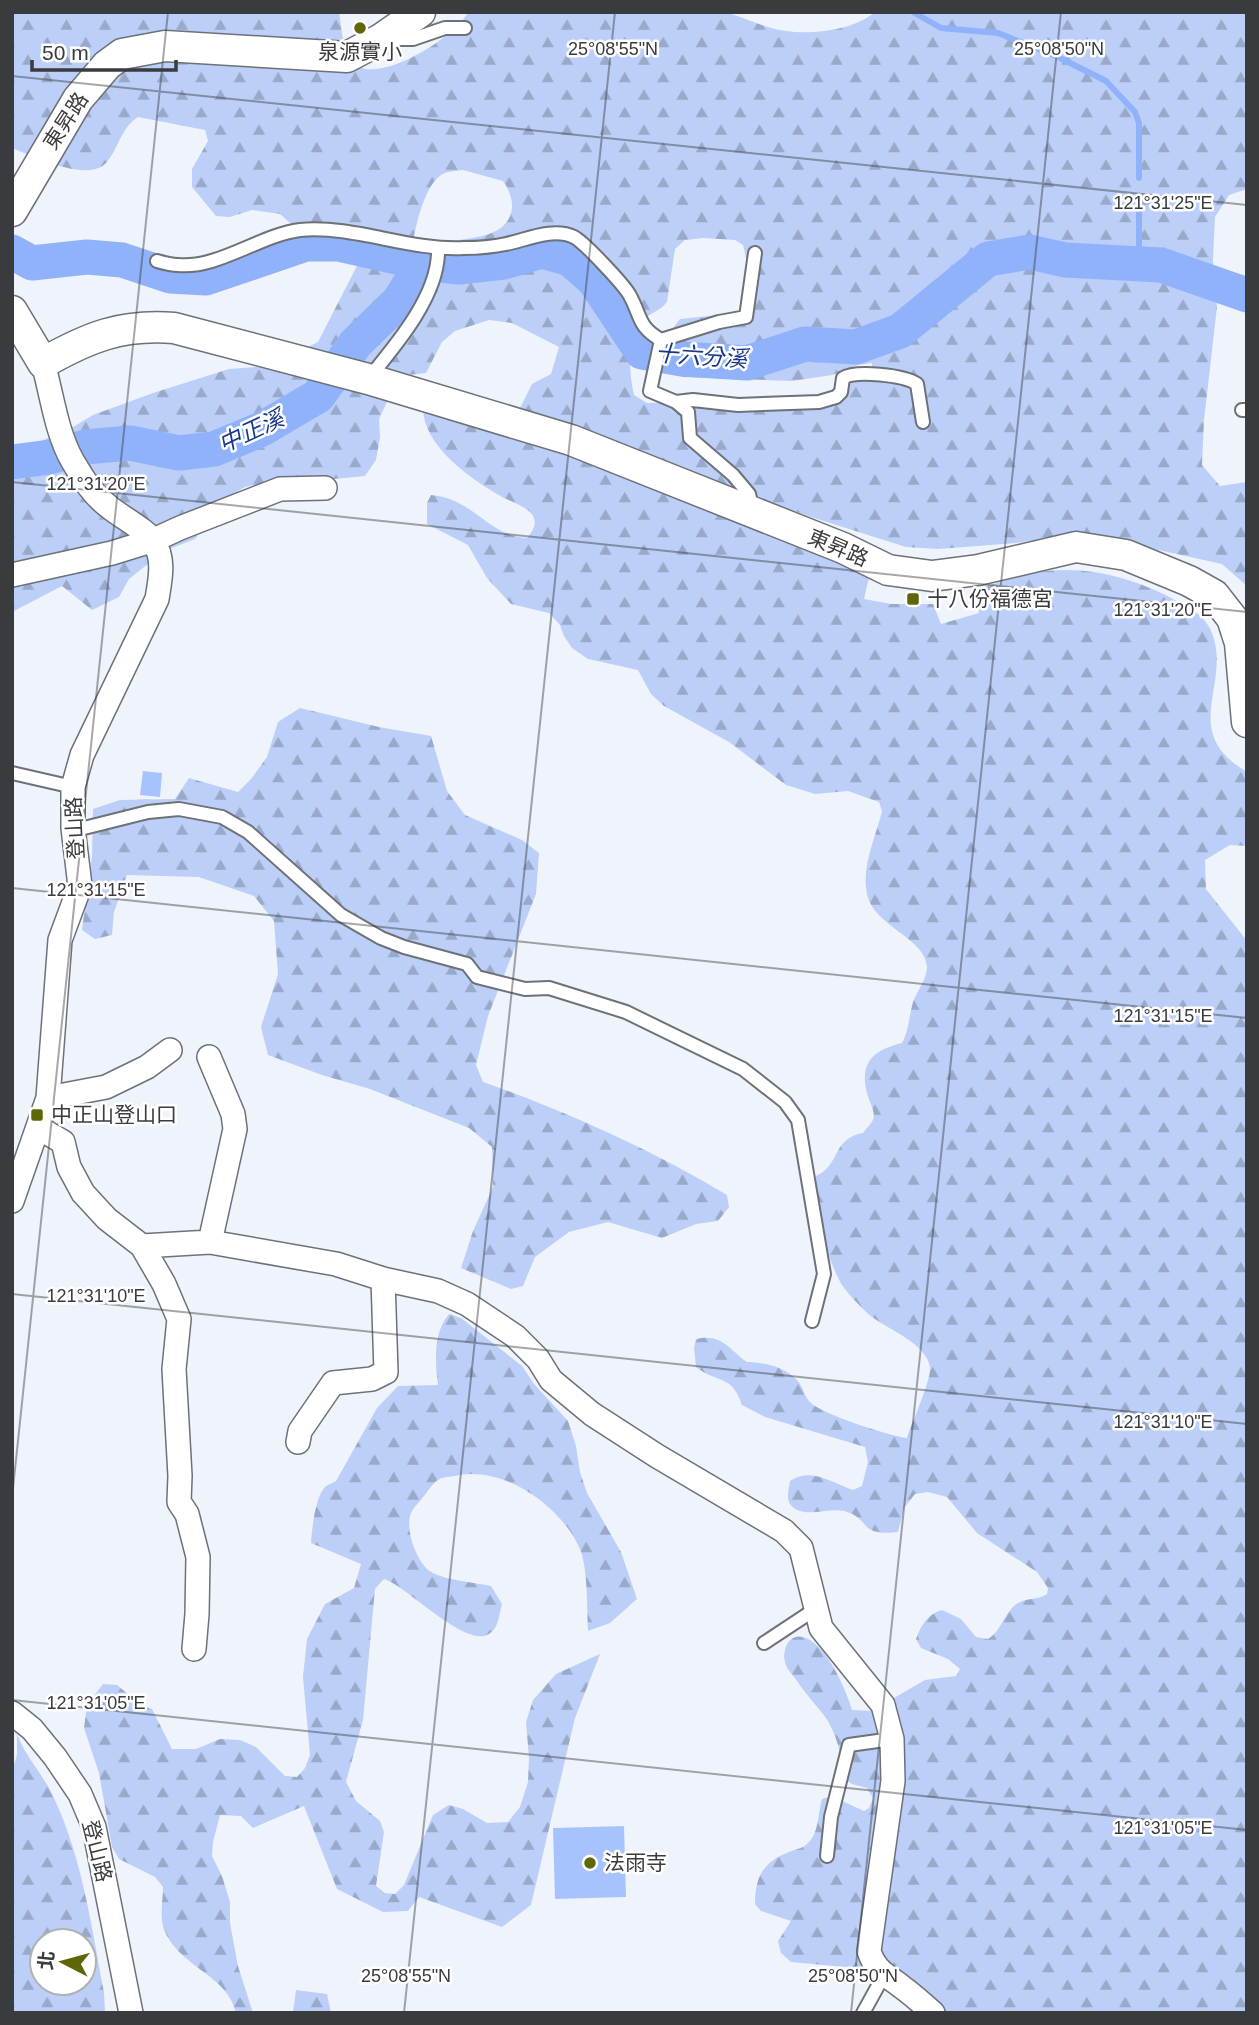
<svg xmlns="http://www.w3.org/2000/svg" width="1259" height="2025" font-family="Helvetica,'Noto Sans TC',sans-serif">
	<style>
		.forest { fill: url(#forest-firs); fill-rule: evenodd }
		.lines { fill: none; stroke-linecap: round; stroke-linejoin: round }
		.stream { stroke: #90b2fb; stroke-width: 6 }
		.river { stroke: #90b2fb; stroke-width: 35 }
		.building { fill: #a7c3ff }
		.service-casing { stroke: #6d7178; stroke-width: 16 }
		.minor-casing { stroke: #6d7178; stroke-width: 26 }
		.tertiary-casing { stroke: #6d7178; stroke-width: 33 }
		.service { stroke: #fff; stroke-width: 12 }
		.minor { stroke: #fff; stroke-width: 23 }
		.tertiary { stroke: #fff; stroke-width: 30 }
		.ticks { fill: none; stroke: #393b3e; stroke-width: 2; stroke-opacity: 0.45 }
		.poi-dot { fill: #5f6607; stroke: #fff; stroke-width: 2.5 }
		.labels { text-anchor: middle; stroke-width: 5; stroke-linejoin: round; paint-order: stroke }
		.poi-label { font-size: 21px; fill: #393b3e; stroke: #fff; text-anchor: start }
		.street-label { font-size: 21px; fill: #393b3e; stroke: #fff }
		.water-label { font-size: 23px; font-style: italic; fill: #193789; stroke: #fff }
		.ticks-label { font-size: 18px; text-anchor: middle; fill: #393b3e; stroke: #fff; stroke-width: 5; stroke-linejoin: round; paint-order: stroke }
	</style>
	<defs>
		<pattern id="forest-firs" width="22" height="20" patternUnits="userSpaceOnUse" patternTransform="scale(1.75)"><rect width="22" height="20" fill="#bbcff8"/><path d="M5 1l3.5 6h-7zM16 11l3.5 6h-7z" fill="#99a9ca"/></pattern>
	</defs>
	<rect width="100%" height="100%" fill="#eff3fc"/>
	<path class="forest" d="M12 12H339C342 29 342 50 354 63 377 87 457 36 468 12H720C737 14 751 22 768 27 799 37 850 33 875 12H1247V189L1229 195 1215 217 1213 260 1217 307 1204 420 1202 465 1220 486 1247 482V586L1222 564 1104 538 1075 534 1016 543 938 549 906 547 808 516 520 408 532 384 551 374 559 347 512 323 489 320 455 331 442 342 426 373 399 376 379 419 380 437 376 460 365 476 334 479H281L245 487 216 503 195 539 164 551 129 579 119 597 92 610 62 586 12 612V451L23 449 73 427 93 415 153 393 229 369 269 366 318 342 362 256 299 231 280 214 252 210 230 217 216 216 192 187V169L208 141 205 130 138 117C121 128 119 147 107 162 89 184 33 156 12 148ZM463 170 503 181C520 205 513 229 482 236 469 239 456 240 443 243L441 258 411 254C414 233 423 187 441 175 446 171 456 171 463 170ZM703 238 735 240 743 245C750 268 747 291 738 313L680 319C665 336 669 351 671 372L683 377 792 381 832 375 858 365 872 363V372L858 381 828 393 799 400 647 403 634 395C629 373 626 335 644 319 652 312 660 311 667 302L675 249 685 240Z
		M423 408 545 442 870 573 864 599 891 604H933L941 624 979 613 978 589C995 584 1012 578 1029 574 1078 563 1130 576 1173 599 1190 608 1205 615 1212 633 1232 686 1178 731 1247 772V846L1230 845 1205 860 1206 889 1247 941V2013H927L903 2003 896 1997 890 1982 878 1970 791 1962 781 1953 778 1941 791 1921 761 1911 755 1904C755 1877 763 1862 789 1852 797 1849 804 1848 809 1842 819 1832 818 1812 822 1799L831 1796 864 1811 869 1808 873 1798 867 1788 852 1784 844 1779C842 1757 837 1732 823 1714 815 1704 807 1695 799 1684 795 1677 786 1669 785 1662 782 1651 788 1633 803 1637 826 1643 846 1689 852 1710L872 1711 878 1721 884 1776 894 1698 925 1680 956 1676 960 1669 948 1659 921 1648 916 1639C921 1625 928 1614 942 1610L961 1619 976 1637 988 1639C1001 1631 1003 1616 1014 1606 1023 1597 1037 1601 1047 1594L1048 1588 1037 1572 977 1533 947 1497 928 1492 915 1494 904 1508 898 1532C858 1537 871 1518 844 1511 828 1507 801 1520 790 1504 786 1498 789 1488 790 1481 811 1467 830 1482 853 1490L862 1486 868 1462 865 1447 765 1417 742 1405C732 1374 718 1384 696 1367L694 1348 696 1339C721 1333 728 1348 747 1362 763 1362 785 1367 797 1380 803 1386 804 1397 811 1403 822 1414 890 1436 907 1438 911 1425 932 1378 930 1367 925 1341 885 1329 867 1313 859 1305 848 1294 842 1285 827 1260 813 1205 816 1176 841 1165 831 1139 863 1133 865 1130 871 1124 873 1120 876 1111 869 1102 867 1093 859 1062 874 1050 902 1043 909 1030 909 1016 913 1002 917 991 927 979 927 967 925 937 874 927 867 894 861 866 876 837 882 811L879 802 848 791 815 794 786 785 729 742 664 706 651 694 638 670 588 659 572 648 564 636 560 625 549 613 511 604 487 578 468 545 427 524V503L431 495C473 498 489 537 527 538 533 531 538 523 532 514 525 506 508 501 499 495 469 478 423 445 423 408Z
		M300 708 379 727 431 736 447 791 465 815 522 840 539 853 536 894 488 1016 476 1065 483 1082C565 1111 652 1150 727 1195L729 1207 718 1221 696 1224 662 1238 608 1222 569 1232 535 1257 523 1286 511 1289 461 1268 473 1231 493 1187 492 1147 469 1128 370 1089 322 1075 268 1055 261 1027 278 974 274 921 254 896 199 877 127 875 114 912 112 935 95 939 82 930 92 856 93 809 120 800 175 799 189 778 238 792 251 779 267 757 278 722Z
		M449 1314 461 1318 522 1366 534 1384 568 1421 576 1446 580 1472 587 1493 621 1552 637 1599 610 1623 588 1631C587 1610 588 1564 579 1547 560 1505 502 1464 454 1476 449 1477 442 1477 438 1480 433 1483 428 1491 424 1496 420 1501 414 1507 411 1513 405 1528 415 1556 426 1568 437 1580 474 1582 491 1586L502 1604C499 1614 499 1628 489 1634 466 1649 407 1586 384 1579L375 1589 363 1720 346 1782 356 1801 380 1821 384 1832 376 1886 385 1893 395 1894 404 1885 433 1815 449 1805 463 1809 487 1823 508 1822 520 1807 528 1782 529 1758 526 1722 533 1700 556 1674 600 1654 575 1718 531 1905 502 1927 419 1897 408 1911 383 1912 337 1889 304 1806 253 1828 241 1816 220 1815 213 1842 212 1856 222 1876 230 1902V1923L238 1966 253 2013H236C228 1974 175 1966 163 1926 160 1914 163 1899 163 1887L155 1877 119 1859 112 1847 99 1773 84 1728 87 1705 103 1684 117 1685 140 1704 152 1709 172 1749H196L220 1739 240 1740 256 1747 285 1776 297 1777 305 1768 310 1755 303 1677 307 1639 325 1604 354 1588 361 1564 311 1543C312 1529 315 1496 326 1486 329 1484 333 1483 336 1481L377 1408 398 1386 438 1385C435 1362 433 1333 449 1314Z
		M17 1734C25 1756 42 1773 52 1794 82 1855 91 1925 104 1992L105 2013H12V1771L17 1755ZM84 1941V1983H42V1941Z
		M296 1990 327 1994 331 2013H293Z"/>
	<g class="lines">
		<path class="stream" d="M913 12 941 28 998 33 1056 56 1106 81 1135 112 1139 123V178
			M1139 198V264"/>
		<path class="river" d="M12 252 32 263 87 257 122 260 170 276 206 278 306 244H338L423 263 459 267 504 262 542 251 570 259 594 280 642 352 682 359 747 363 805 344 856 347 900 331 988 259 1030 252 1065 260 1161 265 1247 295
			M12 462 50 457 85 447 130 443 179 453 214 449 262 429 318 396 355 344 399 301 423 263"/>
	</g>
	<path class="building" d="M143 771 162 773 160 797 140 795Z
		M624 1826 626 1897 555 1899 553 1828Z"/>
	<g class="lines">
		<defs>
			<path id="service" d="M392 39H413L445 28H465
				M157 261C164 263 171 265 178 265 218 269 260 235 300 230 355 225 409 251 464 248 478 248 492 247 506 244 526 240 553 227 574 237 585 243 622 283 629 294 642 317 637 326 661 340L719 322 746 317 755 253
				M661 340 650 391 676 402 688 412 690 438 733 475 749 494 753 510
				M368 379C396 345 439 295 438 250
				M676 402 693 400 738 405 819 402 836 397 841 392 843 378C856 370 904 375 917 384L923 422
				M1242 410H1247
				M12 773 73 787
				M73 828H84L148 812 179 809 222 817 248 832 341 915 381 938 404 947 467 964 477 977 525 989 549 988 626 1012 743 1069 785 1102 798 1120 824 1274 812 1321
				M764 1643 814 1610
				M827 1856 831 1817 849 1745 892 1739
				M863 2013 884 1975"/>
			<path id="minor" d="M12 575 112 553 154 540 180 528 280 489 325 488
				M209 1057 233 1114 235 1129 210 1242
				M48 1098 106 1087 147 1067 170 1050
				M39 1128 63 1142 69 1167 83 1193 107 1219 142 1246 210 1242 336 1264 383 1279 438 1291 467 1304 515 1336 538 1359 551 1380 592 1414 657 1456 784 1531 801 1548 821 1628 883 1705 892 1739 893 1781 869 1951C875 1971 887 1975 902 1987 913 1995 923 2004 933 2013
				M12 1201 48 1098 60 940 80 886 73 828V787L82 755 157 599C160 580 165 560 154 542 147 530 119 516 108 506 92 494 82 477 72 460 56 431 52 395 43 363
				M142 1246 164 1284 179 1319 174 1369 180 1476 179 1502 187 1514 198 1557 197 1614 194 1649
				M298 1442 300 1431 333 1383 372 1379 386 1372 383 1279
				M12 1713 32 1729 55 1757 80 1794 94 1827 131 2013"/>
			<path id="tertiary" d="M12 211 78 99 107 65 122 54 165 46 347 57 381 39 420 12
				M12 311 43 363C89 337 121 324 174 328L368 379 571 440 843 548 888 570 932 576 978 570 1076 547 1126 555 1189 581 1214 595 1232 618 1240 643 1247 722"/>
		</defs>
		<use href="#service" class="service-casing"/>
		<use href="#minor" class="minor-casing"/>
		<use href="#tertiary" class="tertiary-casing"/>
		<use href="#service" class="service"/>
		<use href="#minor" class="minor"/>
		<use href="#tertiary" class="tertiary"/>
	</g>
	<path class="ticks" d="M12 76 1247 205M12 482 1247 612M12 888 1247 1018M12 1294 1247 1424M12 1498 168 12M12 1700 1247 1830M404 2013 615 12M851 2013 1061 12"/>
	<g class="poi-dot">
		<circle cx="360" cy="28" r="7"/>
		<rect x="906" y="592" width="14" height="14" rx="3.5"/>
		<rect x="30" y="1108" width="14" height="14" rx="3.5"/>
		<circle cx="590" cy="1863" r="7"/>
	</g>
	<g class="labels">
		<g class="poi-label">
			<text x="360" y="59" text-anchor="middle">泉源實小</text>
			<text x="927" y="606">十八份福德宮</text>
			<text x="51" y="1122">中正山登山口</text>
			<text x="604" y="1870">法雨寺</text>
		</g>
		<g class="street-label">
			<text transform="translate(66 121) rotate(-57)" y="7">東昇路</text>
			<text transform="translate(838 548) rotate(23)" y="7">東昇路</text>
			<text transform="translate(75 828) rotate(-93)" y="7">登山路</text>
			<text transform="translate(97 1851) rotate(76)" y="7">登山路</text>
		</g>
		<g class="water-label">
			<text transform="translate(701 356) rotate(4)" y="8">十六分溪</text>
			<text transform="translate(251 431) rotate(-25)" y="8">中正溪</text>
		</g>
	</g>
	<g class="ticks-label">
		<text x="613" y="55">25°08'55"N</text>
		<text x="1059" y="55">25°08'50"N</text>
		<text x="1163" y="209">121°31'25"E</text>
		<text x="96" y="490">121°31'20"E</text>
		<text x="1163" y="616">121°31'20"E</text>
		<text x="96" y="896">121°31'15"E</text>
		<text x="1163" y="1022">121°31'15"E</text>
		<text x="96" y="1302">121°31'10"E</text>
		<text x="1163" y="1428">121°31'10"E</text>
		<text x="96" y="1709">121°31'05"E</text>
		<text x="1163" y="1834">121°31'05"E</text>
		<text x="406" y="1982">25°08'55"N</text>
		<text x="853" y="1982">25°08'50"N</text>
	</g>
	<rect width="1259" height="2025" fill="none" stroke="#393b3e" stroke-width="28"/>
	<g transform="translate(63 1962) rotate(276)"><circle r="33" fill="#ffffff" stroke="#b0b1b2" stroke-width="2"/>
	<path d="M0-5L12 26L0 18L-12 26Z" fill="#5f6607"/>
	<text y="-10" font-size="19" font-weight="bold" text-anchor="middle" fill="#393b3e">北</text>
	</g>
	<path d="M32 60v10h144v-10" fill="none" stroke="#393b3e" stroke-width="3.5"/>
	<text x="42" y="60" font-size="21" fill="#393b3e" stroke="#ffffff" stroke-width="5" paint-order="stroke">50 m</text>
</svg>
